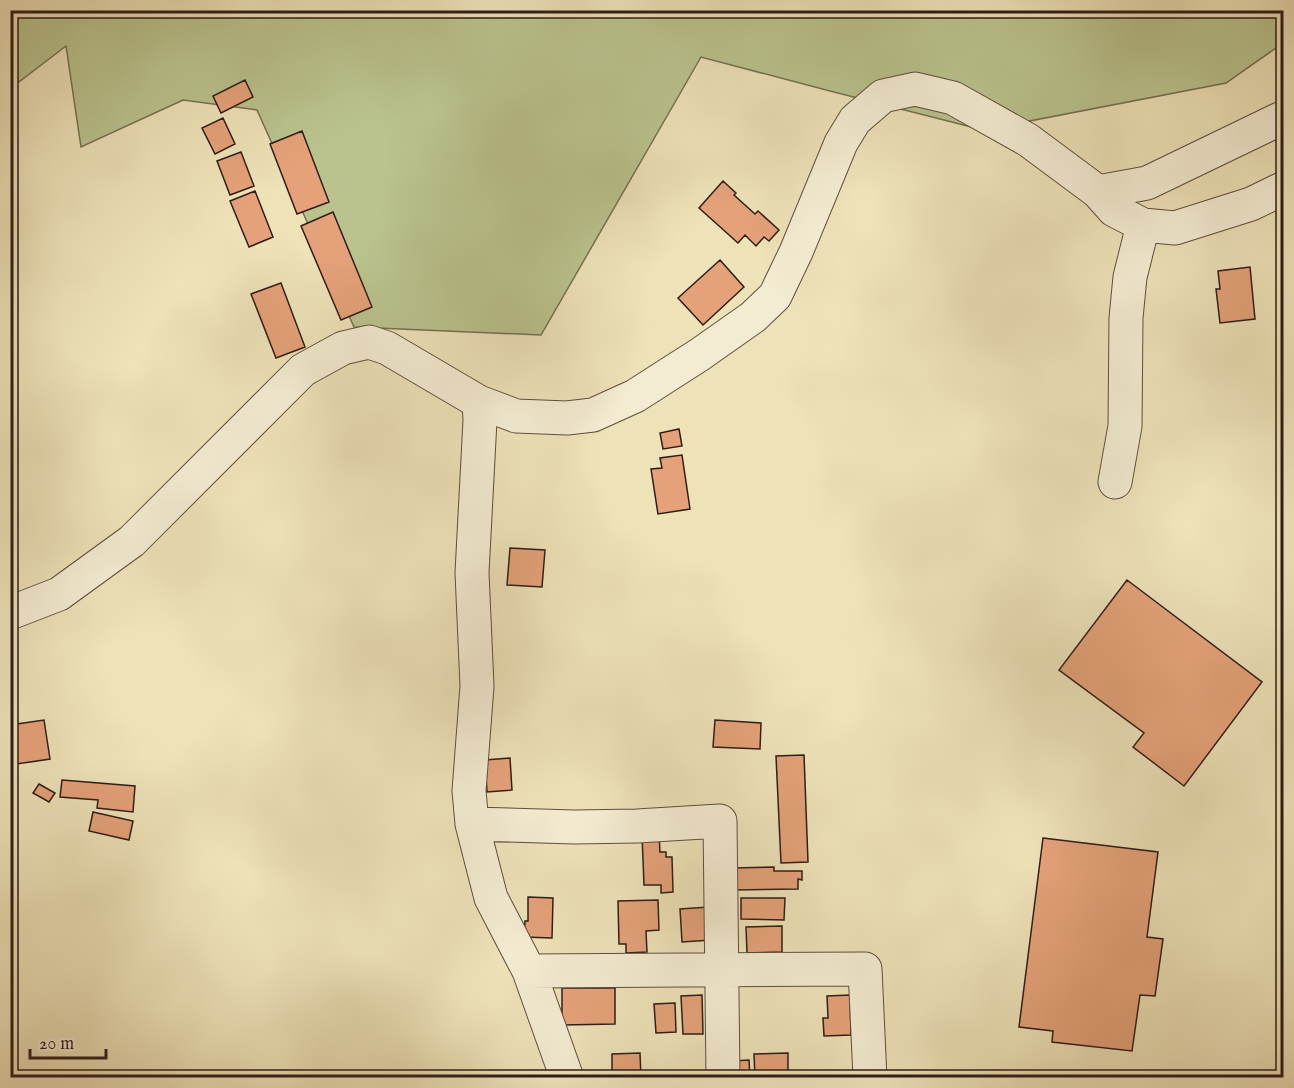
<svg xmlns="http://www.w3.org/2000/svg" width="1294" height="1088" font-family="'IM FELL English',serif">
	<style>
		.green { fill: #bac38e; stroke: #747052; stroke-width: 1.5 }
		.building { fill: #e5a27a; stroke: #2e1d16; stroke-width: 1.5 }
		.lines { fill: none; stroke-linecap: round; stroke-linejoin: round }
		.minor-casing { stroke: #5e4e3f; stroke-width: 35 }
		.minor { stroke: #f4ecd2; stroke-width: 33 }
	</style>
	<rect width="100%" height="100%" fill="#eee2b9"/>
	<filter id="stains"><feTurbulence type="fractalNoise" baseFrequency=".00333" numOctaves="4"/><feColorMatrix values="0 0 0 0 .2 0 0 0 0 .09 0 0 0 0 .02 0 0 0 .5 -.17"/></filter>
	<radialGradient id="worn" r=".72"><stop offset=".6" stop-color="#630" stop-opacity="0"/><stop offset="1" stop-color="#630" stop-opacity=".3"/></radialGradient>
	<path class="green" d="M11 11H1283V43L1226 83 983 130 830 91 701 57 541 335 354 327 257 110 183 100 81 147 66 46 11 88Z"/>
	<path class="building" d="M245 80 253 97 221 113 213 96Z
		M223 118 235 144 215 154 202 128Z
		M302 131 329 202 297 214 270 144Z
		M241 152 254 186 230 195 217 161Z
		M723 181 736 193 734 195 755 214 758 211 779 230 769 241 764 237 756 246 745 235 738 243 699 208Z
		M255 191 273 237 249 247 230 201Z
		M333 212 372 307 341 320 301 226Z
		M720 260 744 287 703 325 678 298Z
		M1250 267 1255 319 1220 323 1216 289H1220L1218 271Z
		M281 283 305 347 276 358 251 294Z
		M679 429 682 446 663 449 660 433Z
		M682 455 690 509 658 514 651 469 662 468 660 458Z
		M510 548 545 550 542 587 507 585Z
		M1127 580 1262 682 1184 786 1133 747 1144 733 1059 670Z
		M44 720 50 759 10 765V725Z
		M715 720 761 723 760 749 713 747Z
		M804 755 808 862 781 863 776 756Z
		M510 758 512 790 487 792 485 760Z
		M62 780 135 786 133 812 97 808 98 800 60 797Z
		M39 784 55 793 49 802 33 793Z
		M93 812 133 821 129 840 89 831Z
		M659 834 660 852H666V857H672L673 892 661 893V885H644L642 835Z
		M1043 838 1158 852 1147 937 1163 939 1155 996 1140 995 1132 1051 1052 1042 1053 1031 1019 1027Z
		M774 867V871H802V880L798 879V889L733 890V868Z
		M528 897 553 898 552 938 524 937 525 921H528Z
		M741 898H785L784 920 741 919Z
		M658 900 659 930 646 931 647 952 626 953V944H619L618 901Z
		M709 907 711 940 682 942 680 909Z
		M782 926V952L747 953 746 927Z
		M562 988H615V1024L562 1025Z
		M702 995 703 1034H683L681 996Z
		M850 995 851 1035 824 1036 823 1018H828L827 996Z
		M675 1003 676 1032 656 1033 654 1004Z
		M640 1053 641 1078H612V1054Z
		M788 1053V1078H755L754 1054Z
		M749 1060 750 1078H733L732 1061Z"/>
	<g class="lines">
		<defs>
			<path id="minor" d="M1098 192 1147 183 1284 117
				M479 402 480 420 472 573 477 686 469 791 472 824 491 898 529 971 567 1078
				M1115 482 1125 426 1126 318 1130 277 1143 225
				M10 613 59 594 132 541 303 370 343 348 369 342 387 348 479 402 516 416 567 418 593 415 635 396 699 355 753 317 775 296 796 252 841 143 855 120 883 96 915 89 953 98 1028 140 1098 192 1114 210 1143 225 1175 228 1251 204 1284 188
				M472 824 574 827 637 826 720 821 723 1078
				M529 971 865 969 870 1078"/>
		</defs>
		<use href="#minor" class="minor-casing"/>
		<use href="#minor" class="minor"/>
	</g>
	<rect width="1294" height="1088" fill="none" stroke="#eee2b9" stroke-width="36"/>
	<rect x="12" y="12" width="1270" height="1064" fill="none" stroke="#2e1d16" stroke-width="3"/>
	<rect x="18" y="18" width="1258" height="1052" fill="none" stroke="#2e1d16" stroke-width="1.5"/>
	<path d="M30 1049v9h76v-9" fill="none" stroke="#2e1d16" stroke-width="3"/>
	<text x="39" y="1049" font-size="18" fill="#2e1d16" stroke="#f4ecd2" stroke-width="4.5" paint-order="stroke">20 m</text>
	<rect width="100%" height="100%" filter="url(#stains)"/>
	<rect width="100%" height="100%" fill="url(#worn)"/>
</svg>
